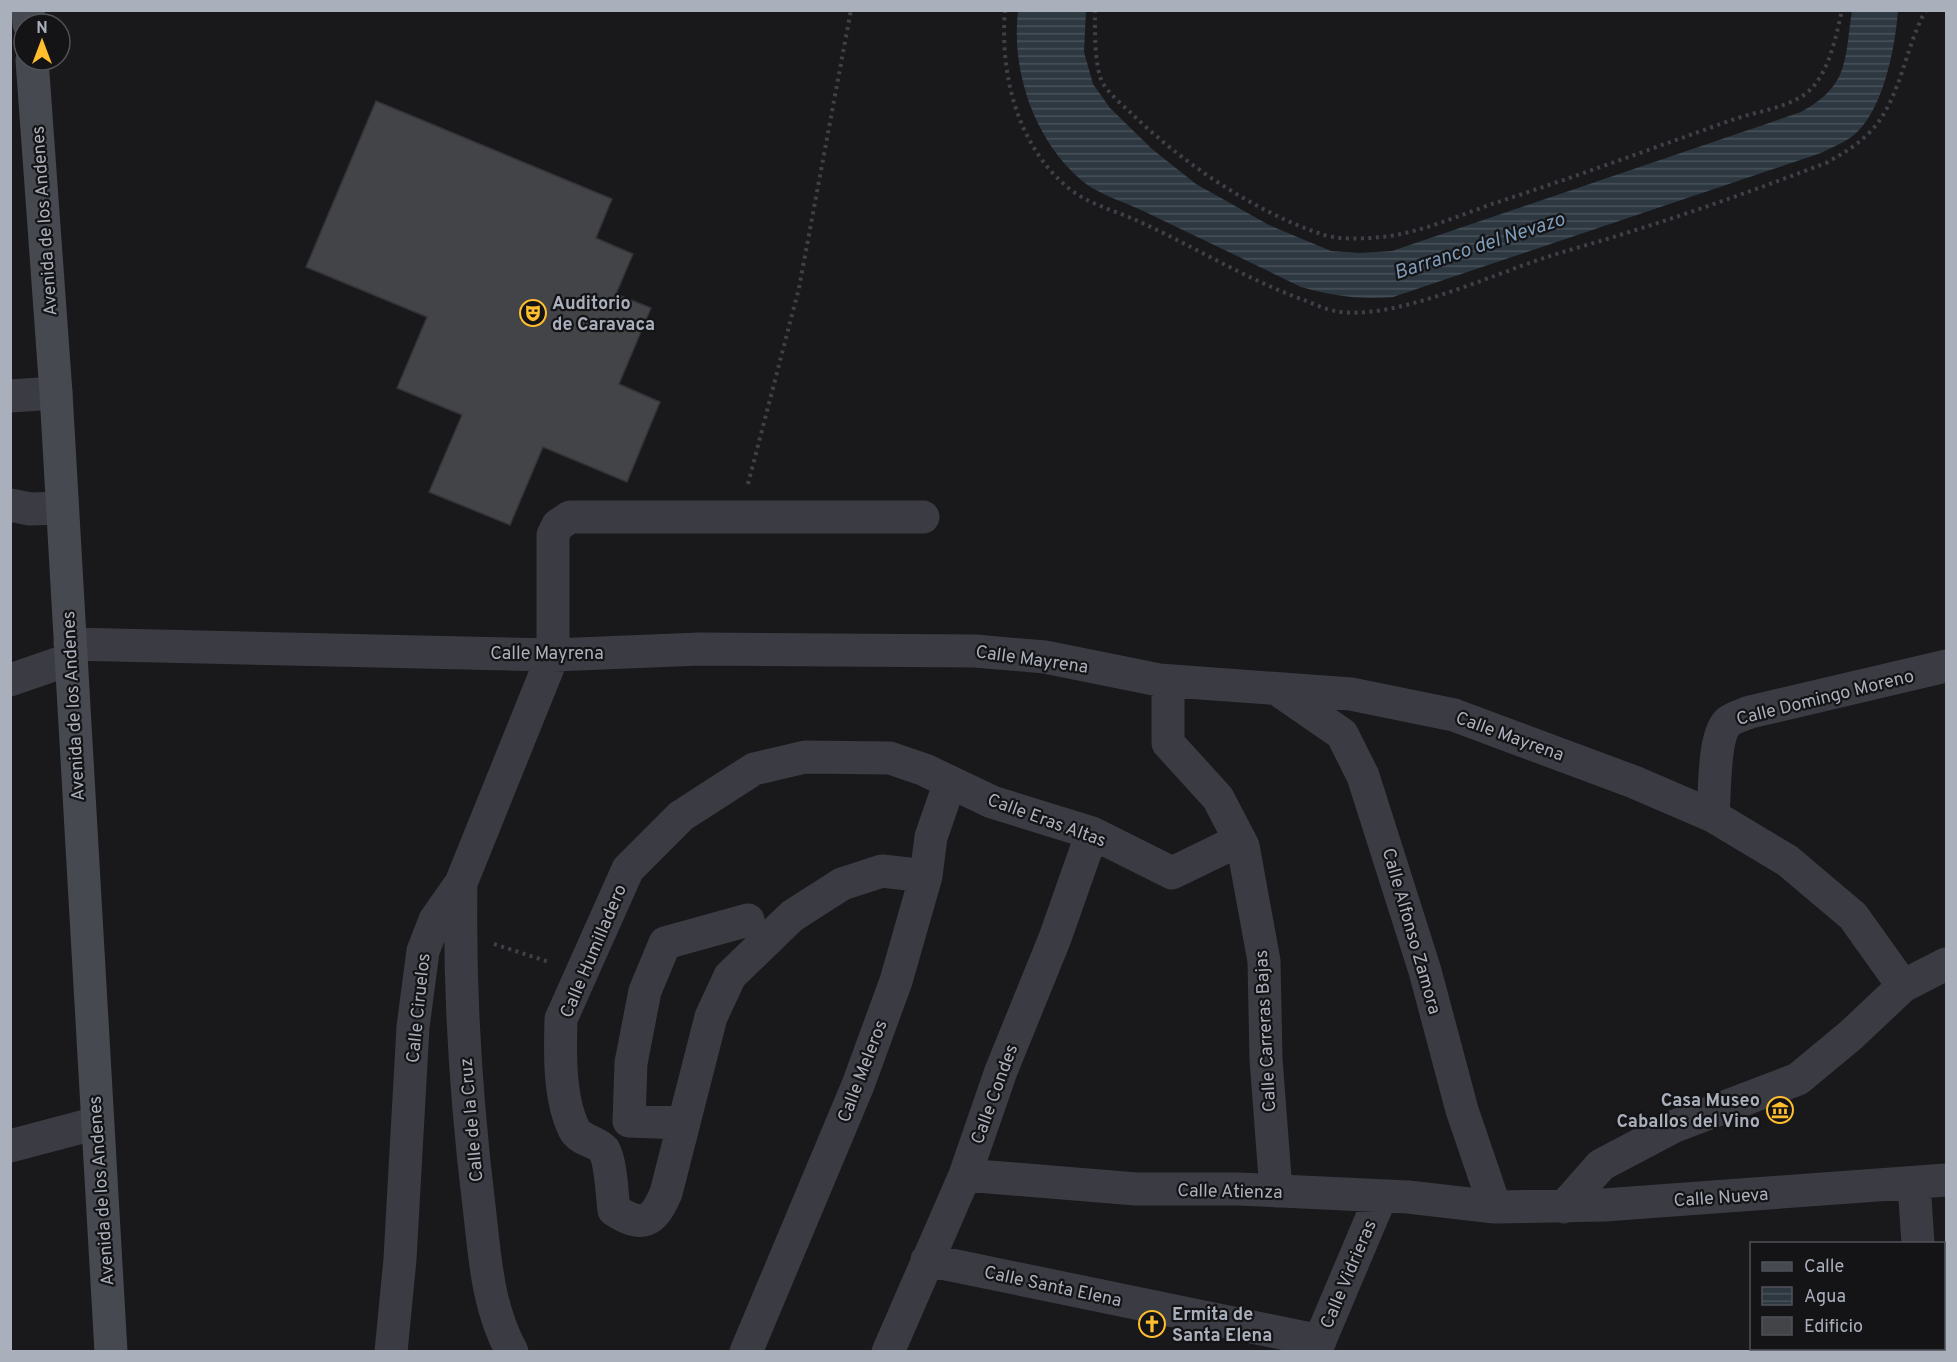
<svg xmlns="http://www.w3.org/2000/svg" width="1957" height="1362" font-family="Overpass,sans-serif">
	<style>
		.water { fill: url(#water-rules) }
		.building { fill: #434448; stroke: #333338; stroke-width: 1.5 }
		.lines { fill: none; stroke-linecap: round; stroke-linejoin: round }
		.path { stroke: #3f4148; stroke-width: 4; stroke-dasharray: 3 4.5; stroke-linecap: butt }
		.minor { stroke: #3b3c43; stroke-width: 33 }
		.secondary { stroke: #474951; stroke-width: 33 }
		.labels { text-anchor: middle; stroke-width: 4.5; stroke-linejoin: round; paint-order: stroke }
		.street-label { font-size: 18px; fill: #aaafbc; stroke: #141416 }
		.poi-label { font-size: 18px; font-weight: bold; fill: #aaafbc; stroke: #141416; text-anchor: start }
		.water-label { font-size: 20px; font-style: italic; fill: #7f9cb9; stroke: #141416 }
	</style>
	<defs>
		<pattern id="water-rules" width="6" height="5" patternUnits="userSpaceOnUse" patternTransform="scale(1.5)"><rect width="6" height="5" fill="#2d3841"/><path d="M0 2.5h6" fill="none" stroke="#49525a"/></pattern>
	</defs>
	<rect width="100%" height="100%" fill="#19191b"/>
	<path class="water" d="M1018 11H1086L1084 52 1093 84 1110 108 1152 149 1196 184 1269 225 1331 251 1360 253 1392 251 1801 112C1850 85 1844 61 1852 11H1898C1895 48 1883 115 1850 138 1841 144 1830 148 1821 153L1393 297C1360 300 1333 296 1301 287 1248 261 1195 236 1141 210 1122 201 1095 193 1080 179 1034 139 1011 71 1018 11Z"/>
	<path class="building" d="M376 101 612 199 596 238 633 254 616 294 651 308 619 384 660 402 627 482 543 447 510 525 429 492 462 415 397 388 427 317 306 267Z"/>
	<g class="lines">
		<path class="path" d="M1005 10C1000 73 1016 142 1065 185 1084 203 1114 210 1138 221 1193 246 1244 278 1301 299 1312 303 1324 309 1335 311 1390 322 1489 276 1544 258 1571 249 1599 242 1626 233 1694 212 1760 188 1826 163 1842 154 1856 146 1869 133 1901 101 1904 49 1926 10
			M1095 10C1095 28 1094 71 1104 85 1111 95 1121 104 1130 112 1181 162 1253 211 1321 234 1335 239 1353 239 1368 238 1411 237 1455 217 1495 203 1575 177 1653 148 1732 120 1756 111 1792 108 1811 89 1830 69 1836 36 1842 10
			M748 484 799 288 851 10
			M494 944 549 962"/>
		<path class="minor" d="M10 396 56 393
			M10 505 30 509 62 508
			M70 644 553 655 700 649 975 651 1045 657 1159 680 1351 694 1454 715 1634 782 1713 816 1788 861 1853 916 1903 986
			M10 680 71 659
			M1168 681V743L1218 798 1243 846 1264 961 1266 1059 1276 1191
			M1277 689 1342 734 1363 776 1425 971 1462 1110 1495 1207
			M1713 816C1715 794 1713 736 1728 722 1734 717 1743 715 1750 712L1946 666
			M926 876 882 871 842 884 792 916 730 976 711 1017 666 1193C653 1223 642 1228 614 1210 612 1195 611 1162 604 1150 597 1141 580 1141 574 1129 559 1098 560 1053 561 1019L628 869 681 816 754 769 805 757 890 758 925 770 992 802 1092 833 1172 873 1240 840
			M461 883C459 991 466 1099 479 1206 485 1257 487 1306 512 1352
			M684 1123 629 1121 631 1063 645 991 665 943 748 920
			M10 1146 97 1123
			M965 1175 1136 1189H1238L1408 1197 1495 1207 1604 1205 1946 1180
			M1914 1183 1918 1244
			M1564 1207 1601 1165 1675 1126 1798 1079 1851 1035 1903 986 1946 964
			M927 1260 1320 1341
			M1930 1348V1352
			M391 1352 400 1259 413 1027 423 951 435 920 461 883 553 655V535L558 525 570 517H923
			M746 1352 858 1085 896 981 926 876 931 837 950 782
			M888 1352 965 1175 1001 1071 1055 938 1092 833
			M1315 1352 1381 1196"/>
		<path class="secondary" d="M28 10 29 24
			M32 60 56 393 111 1352"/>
	</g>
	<defs>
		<symbol id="theatre-ring" viewBox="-11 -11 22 22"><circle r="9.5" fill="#141416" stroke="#ffbe2d" stroke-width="1.5"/><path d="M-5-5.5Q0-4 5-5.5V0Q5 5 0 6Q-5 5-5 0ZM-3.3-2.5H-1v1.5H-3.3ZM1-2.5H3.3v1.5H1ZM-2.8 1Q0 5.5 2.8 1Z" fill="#ffbe2d"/></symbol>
		<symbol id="museum-ring" viewBox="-11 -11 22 22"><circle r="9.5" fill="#141416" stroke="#ffbe2d" stroke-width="1.5"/><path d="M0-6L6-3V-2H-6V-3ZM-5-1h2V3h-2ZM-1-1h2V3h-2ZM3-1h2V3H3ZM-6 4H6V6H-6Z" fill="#ffbe2d"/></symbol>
		<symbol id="church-ring" viewBox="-11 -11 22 22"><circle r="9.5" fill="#141416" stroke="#ffbe2d" stroke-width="1.5"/><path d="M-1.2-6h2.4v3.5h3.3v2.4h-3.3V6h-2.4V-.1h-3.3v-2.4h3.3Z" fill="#ffbe2d"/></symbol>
	</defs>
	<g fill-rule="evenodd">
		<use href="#theatre-ring" x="518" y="298" width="30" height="30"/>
		<use href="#museum-ring" x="1765" y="1095" width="30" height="30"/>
		<use href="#church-ring" x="1137" y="1309" width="30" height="30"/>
	</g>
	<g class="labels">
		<g class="street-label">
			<text transform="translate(44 221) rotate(-94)" y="6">Avenida de los Andenes</text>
			<text x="547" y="659">Calle Mayrena</text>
			<text transform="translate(1032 659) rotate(8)" y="6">Calle Mayrena</text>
			<text transform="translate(1825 697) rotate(-14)" y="6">Calle Domingo Moreno</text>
			<text transform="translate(73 706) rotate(-93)" y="6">Avenida de los Andenes</text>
			<text transform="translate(1510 736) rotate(20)" y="6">Calle Mayrena</text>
			<text transform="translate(1047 820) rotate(20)" y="6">Calle Eras Altas</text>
			<text transform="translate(1412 931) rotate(74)" y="6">Calle Alfonso Zamora</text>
			<text transform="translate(593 951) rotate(-67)" y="6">Calle Humilladero</text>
			<text transform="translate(418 1008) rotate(-84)" y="6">Calle Ciruelos</text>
			<text transform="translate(1265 1031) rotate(-93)" y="6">Calle Carreras Bajas</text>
			<text transform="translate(862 1071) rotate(-69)" y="6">Calle Meleros</text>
			<text transform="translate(994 1094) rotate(-70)" y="6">Calle Condes</text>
			<text transform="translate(471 1120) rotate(-95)" y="6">Calle de la Cruz</text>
			<text transform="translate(101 1191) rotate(-94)" y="6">Avenida de los Andenes</text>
			<text transform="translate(1230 1191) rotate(1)" y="6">Calle Atienza</text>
			<text transform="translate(1721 1197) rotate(-4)" y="6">Calle Nueva</text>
			<text transform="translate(1348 1274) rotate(-67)" y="6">Calle Vidrieras</text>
			<text transform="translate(1053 1286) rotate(12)" y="6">Calle Santa Elena</text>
		</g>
		<g class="poi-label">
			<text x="552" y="309">Auditorio<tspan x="552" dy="21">de Caravaca</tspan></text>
			<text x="1760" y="1106" text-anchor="end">Casa Museo<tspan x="1760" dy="21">Caballos del Vino</tspan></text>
			<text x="1172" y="1320">Ermita de<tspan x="1172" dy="21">Santa Elena</tspan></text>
		</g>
		<g class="water-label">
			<text transform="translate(1479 245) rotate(-18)" y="7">Barranco del Nevazo</text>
		</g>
	</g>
	<rect width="1957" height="1362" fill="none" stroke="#aaafbc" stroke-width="24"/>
	<rect x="1750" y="1242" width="195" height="108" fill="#141416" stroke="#505258" stroke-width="1.5"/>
	<rect x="1762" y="1262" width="30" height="9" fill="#474951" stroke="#505258" stroke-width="1.5"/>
	<text x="1804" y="1272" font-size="18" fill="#aaafbc">Calle</text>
	<rect x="1762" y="1287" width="30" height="18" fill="url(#water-rules)" stroke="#505258" stroke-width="1.5"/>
	<text x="1804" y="1302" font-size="18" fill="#aaafbc">Agua</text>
	<rect x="1762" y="1317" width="30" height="18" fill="#434448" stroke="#505258" stroke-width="1.5"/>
	<text x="1804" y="1332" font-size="18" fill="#aaafbc">Edificio</text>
	<g transform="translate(42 42)"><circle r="28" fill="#141416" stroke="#505258" stroke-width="1.5"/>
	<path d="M0-4.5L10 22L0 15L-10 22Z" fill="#ffbe2d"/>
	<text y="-9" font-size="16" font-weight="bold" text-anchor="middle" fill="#aaafbc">N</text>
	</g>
</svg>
